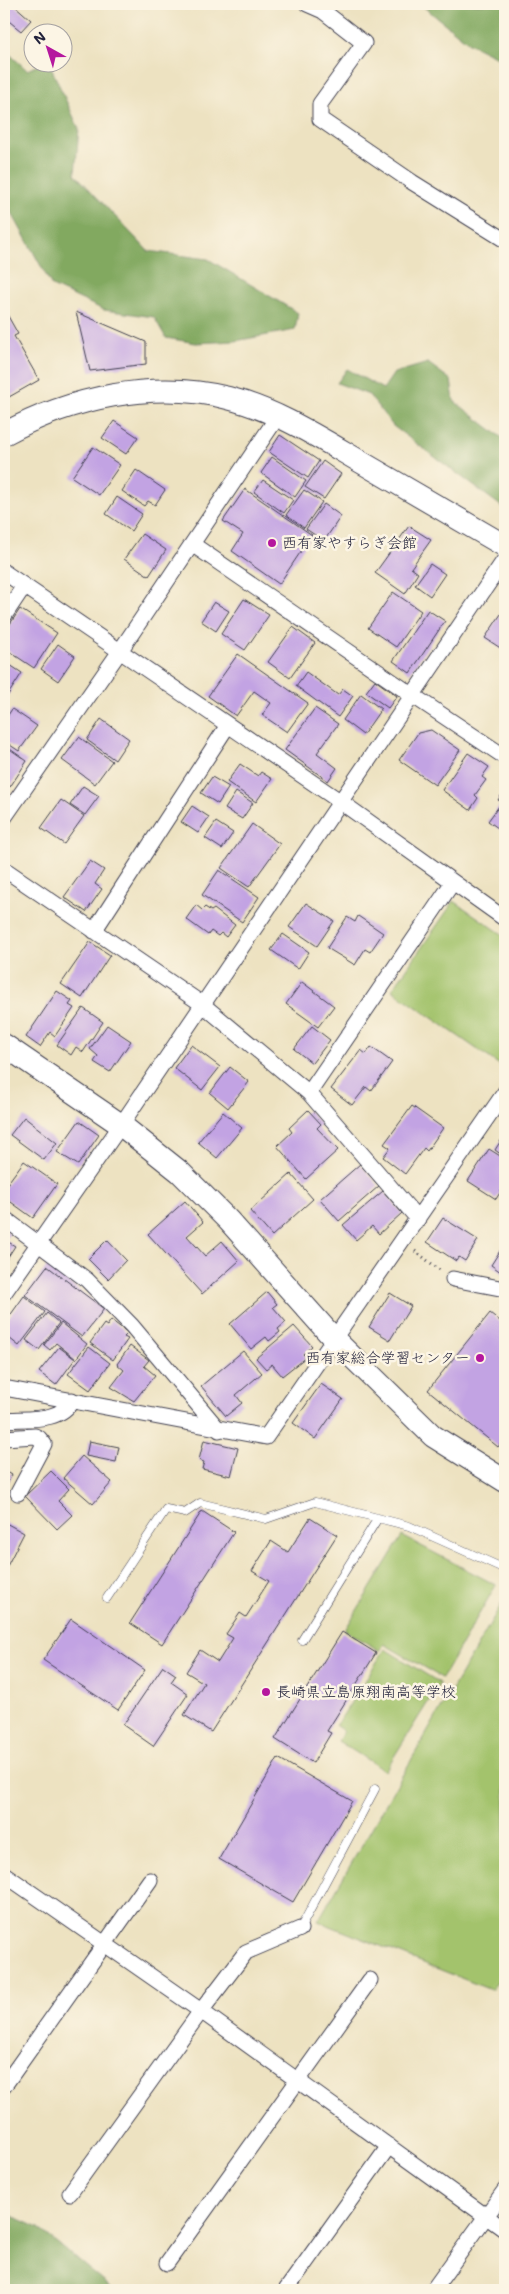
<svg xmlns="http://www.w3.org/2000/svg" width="509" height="2294" font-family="Mali,'Klee One',sans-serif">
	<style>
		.green { fill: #a3c36c; stroke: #627254 }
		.forest { fill: #82a960; stroke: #52664e }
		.building { fill: #c2a3e3 }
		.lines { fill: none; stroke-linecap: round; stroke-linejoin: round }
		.lane-casing { stroke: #403f4f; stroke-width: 9 }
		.street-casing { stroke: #403f4f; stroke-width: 17 }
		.secondary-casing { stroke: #403f4f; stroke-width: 24 }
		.path { stroke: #403f4f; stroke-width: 3; stroke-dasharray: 1 4; stroke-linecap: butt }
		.lane { stroke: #fff; stroke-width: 8 }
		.street { stroke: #fff; stroke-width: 15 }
		.secondary { stroke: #fff; stroke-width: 22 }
		.poi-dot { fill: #b5179e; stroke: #fcf5e5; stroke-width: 2 }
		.labels { text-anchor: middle; stroke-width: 5; stroke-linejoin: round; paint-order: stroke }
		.poi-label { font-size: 15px; fill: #22223b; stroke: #fcf5e5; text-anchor: start }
	</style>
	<rect width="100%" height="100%" fill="#fcf5e5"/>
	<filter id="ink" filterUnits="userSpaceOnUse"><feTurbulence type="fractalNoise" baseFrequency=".02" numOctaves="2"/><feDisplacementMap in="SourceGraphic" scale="10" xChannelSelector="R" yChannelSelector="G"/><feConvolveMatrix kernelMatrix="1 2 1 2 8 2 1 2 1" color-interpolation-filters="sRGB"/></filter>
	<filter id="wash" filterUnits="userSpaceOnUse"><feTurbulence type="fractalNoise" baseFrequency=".0096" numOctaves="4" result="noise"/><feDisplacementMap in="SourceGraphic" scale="20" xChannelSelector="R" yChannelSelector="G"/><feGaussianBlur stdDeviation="1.12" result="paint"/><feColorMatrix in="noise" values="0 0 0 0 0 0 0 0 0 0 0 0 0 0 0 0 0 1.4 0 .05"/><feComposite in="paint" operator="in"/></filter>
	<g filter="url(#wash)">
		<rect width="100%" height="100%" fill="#ede2c1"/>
		<path class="green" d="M454 901 505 936 504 1068 392 990Z
			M402 1536 496 1585 442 1678 384 1644 380 1651 345 1630Z
			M505 1598V1973L491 1990 318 1921Z
			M385 1649 440 1683 385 1771 338 1741 344 1731 336 1726Z"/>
		<path class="forest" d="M420 4H505V61L469 43Z
			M4 49 27 70 43 63H49L79 129 75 174 148 251 208 259 298 313 295 330 235 341 196 343 166 338 154 317 104 310 52 286 4 199Z
			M428 363 451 380 454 401 505 440V509L393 426 369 395 337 383 347 369 383 389 394 373Z
			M4 2212 39 2228 114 2290H10L4 2287Z"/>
		<g id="blocks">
			<path class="building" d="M4 4H13L31 20 21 31 4 17Z
				M4 309 18 334 14 336 39 380 9 397 4 387Z
				M76 312 146 342V364L90 371Z
				M114 421 138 437 126 454 102 438Z
				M280 435 319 461 308 478 269 452Z
				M93 447 120 465 99 495 72 477Z
				M272 457 306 481 295 497 261 473Z
				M323 461 341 474 324 499 305 487Z
				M136 470 165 490 155 505 148 501 144 506 122 491Z
				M263 480 293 500 284 513 254 492Z
				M245 489 312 535 279 584 232 551 243 534 223 521Z
				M304 490 322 502 304 528 286 515Z
				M117 497 142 514 131 531 106 514Z
				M324 504 341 516 324 541 306 529Z
				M409 526 431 540 411 568 418 573 405 594 375 573Z
				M142 534 166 550 149 576 124 559Z
				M430 564 445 574 430 596 415 585Z
				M393 592 421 611 396 647 368 628Z
				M244 599 269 615 245 650 221 634Z
				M214 602 229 611 216 631 201 621Z
				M20 609 57 633 34 668 4 648V633Z
				M428 610 445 621 410 673 393 661Z
				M503 611 505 612V651L485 638Z
				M293 627 315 643 290 678 268 662Z
				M58 644 75 656 58 681 41 669Z
				M238 654 308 703 287 732 262 715 271 703 254 691 236 716 208 696Z
				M4 661 22 673 4 701Z
				M306 672 338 695 343 689 353 696 338 717 296 686Z
				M375 680 397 696 388 708 366 692Z
				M361 694 381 709 363 735 343 720Z
				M315 708 338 724 317 753 337 768 328 781 285 750Z
				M12 709 37 726 19 751 4 741V721Z
				M101 719 129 739 115 760 87 740Z
				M431 730 460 750 435 785 399 760 418 733Z
				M79 737 112 761 95 784 62 760Z
				M4 745 27 761 10 787 4 783Z
				M468 753 489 767 482 777 486 780 475 795 478 798 470 810 442 790Z
				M240 764 258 776 261 772 272 779 256 802 227 782Z
				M212 777 229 787 218 804 201 793Z
				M83 786 99 796 85 815 70 805Z
				M505 790V833L488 821 502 802 498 800Z
				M236 792 253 803 242 819 225 809Z
				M61 800 84 816 64 844 41 828Z
				M192 806 209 817 198 833 181 822Z
				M216 822 233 833 222 849 205 838Z
				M252 824 280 844 249 887 221 868Z
				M90 861 104 870 95 884 102 889 86 912 64 897Z
				M219 870 259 897 242 922 202 895Z
				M306 903 334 921 317 946 289 927Z
				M196 905 202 910 205 907 211 911 214 909 235 925 226 937 221 933 218 936 211 931 208 935 186 919Z
				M358 916 383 933 370 952 365 949 355 965 327 948 347 917 355 922Z
				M283 934 309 952 298 969 271 950Z
				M90 942 110 955 82 998 61 984Z
				M302 982 334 1006 318 1027 286 1004Z
				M57 991 72 1001 69 1005 74 1008 55 1036 50 1032 40 1047 26 1037Z
				M83 1008 103 1022 83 1052 76 1047 71 1055 57 1045Z
				M107 1025 131 1041 110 1072 94 1062 98 1056 90 1049Z
				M312 1026 330 1040 312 1063 294 1049Z
				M191 1045 220 1067 202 1090 174 1068Z
				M371 1047 392 1062 371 1091 366 1087 352 1105 331 1089 361 1050 366 1054Z
				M230 1067 249 1082 228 1108 210 1093Z
				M412 1106 443 1128 427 1151 424 1148 405 1174 383 1157 390 1148 384 1144Z
				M308 1110 321 1124 317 1128 338 1150 306 1179 277 1146 292 1132 289 1128Z
				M223 1112 242 1128 217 1158 198 1142Z
				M24 1117 57 1143 44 1160 10 1135Z
				M79 1121 99 1135 78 1165 57 1152Z
				M505 1134V1157L495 1150Z
				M489 1149 505 1159V1185L496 1199 468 1181Z
				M24 1161 57 1184 33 1218 4 1197V1188Z
				M360 1164 379 1186 339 1221 320 1199Z
				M291 1174 313 1199 272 1236 250 1211Z
				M383 1191 402 1213 379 1234 372 1226 356 1240 343 1225Z
				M185 1201 203 1222 187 1236 205 1256 222 1241 239 1261 202 1294 148 1234Z
				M443 1218 478 1240 465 1261 459 1257 456 1261 427 1242Z
				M4 1230 10 1233 5 1240 15 1246 4 1263Z
				M107 1240 126 1260 108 1279 88 1259Z
				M505 1243V1275L491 1265Z
				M47 1266 104 1309 82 1337 25 1295Z
				M267 1292 277 1304 273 1307 286 1322 278 1329 280 1332 269 1341 266 1337 251 1349 230 1324Z
				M390 1293 411 1306 390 1340 369 1327Z
				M24 1296 45 1312 19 1346 4 1334V1324Z
				M47 1313 59 1323 39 1350 26 1340Z
				M490 1313 505 1325V1438L498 1447 428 1390Z
				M111 1320 128 1333 124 1337 128 1339 113 1360 90 1343 104 1324 107 1326Z
				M61 1323 87 1344 76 1359 56 1343 50 1350 44 1345Z
				M294 1326 312 1346 303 1354 306 1357 282 1376 272 1364 266 1369 256 1358Z
				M130 1346 149 1360 144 1366 155 1375 134 1401 111 1387 124 1370 117 1364Z
				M59 1347 75 1359 56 1385 39 1372Z
				M89 1347 110 1363 90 1390 68 1374Z
				M243 1351 262 1373 236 1395 242 1403 226 1416 201 1386Z
				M321 1384 343 1399 315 1439 293 1423Z
				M204 1440 238 1448 231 1476 202 1469 204 1462 199 1460Z
				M89 1441 119 1447 116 1462 86 1456Z
				M82 1456 112 1482 93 1504 63 1478Z
				M4 1470 12 1475 4 1490Z
				M51 1471 69 1489 58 1501 72 1515 57 1529 25 1496Z
				M202 1511 234 1532 162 1644 130 1623Z
				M310 1518 337 1535 211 1732 184 1715 204 1683 186 1672 200 1650 218 1662 233 1638 226 1634 240 1613 246 1617 269 1581 252 1571 271 1541 288 1552Z
				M4 1522 24 1533 4 1572Z
				M71 1619 145 1670 118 1710 43 1660Z
				M342 1632 376 1653 327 1731 331 1733 313 1763 275 1739Z
				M163 1666 176 1675 171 1682 188 1694 153 1746 123 1725Z
				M278 1758 352 1801 293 1902 219 1859Z"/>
		</g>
	</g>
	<g filter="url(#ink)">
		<use href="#blocks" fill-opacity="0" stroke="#403f4f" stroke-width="1"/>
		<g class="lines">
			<defs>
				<path id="lane" d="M107 1598 166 1509 185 1513 200 1503 266 1519 315 1502 409 1526 505 1569
					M302 1640 378 1518
					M300 1929 375 1789"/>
				<path id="street" d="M307 4 323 11 364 43 320 104V119L412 182 505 240
					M192 544 412 695 505 757
					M4 572 341 802 505 919
					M4 616 24 586
					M4 818 120 651 278 416
					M4 869 202 1004 309 1093 418 1219
					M94 931 228 725
					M309 1093 453 882
					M4 1218 87 1280 132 1326 219 1430
					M453 1279 505 1289
					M4 1293 121 1125 505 559
					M4 1388 266 1437 505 1092
					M4 1420C26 1418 61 1423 72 1400
					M4 1438 35 1436 39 1438 44 1444 18 1493
					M4 1874 201 2011 505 2230
					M4 2086 150 1880
					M70 2193 201 2011 246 1952 300 1929
					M167 2263 370 1980
					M286 2290 389 2146
					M433 2290 505 2190"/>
				<path id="secondary" d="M4 434C70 398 153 379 228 398 276 410 318 437 361 462 409 490 457 518 505 546
					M4 1045 121 1125 180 1172 229 1221 335 1340 433 1436 505 1481"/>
			</defs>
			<use href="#lane" class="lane-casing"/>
			<use href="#street" class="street-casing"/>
			<use href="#secondary" class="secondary-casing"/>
			<path class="path" d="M415 1251 440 1270"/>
			<use href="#lane" class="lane"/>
			<use href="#street" class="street"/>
			<use href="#secondary" class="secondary"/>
		</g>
	</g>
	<g class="poi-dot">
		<circle cx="272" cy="543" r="5"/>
		<circle cx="480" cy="1358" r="5"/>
		<circle cx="266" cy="1692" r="5"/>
	</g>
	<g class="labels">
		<g class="poi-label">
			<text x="282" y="548">西有家やすらぎ会館</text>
			<text x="470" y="1363" text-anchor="end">西有家総合学習センター</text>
			<text x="276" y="1697">長崎県立島原翔南高等学校</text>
		</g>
	</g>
	<rect width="509" height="2294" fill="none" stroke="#fcf5e5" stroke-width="20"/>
	<g transform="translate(48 48) rotate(321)"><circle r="24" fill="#fcf5e5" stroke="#a5a1a1"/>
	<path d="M0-4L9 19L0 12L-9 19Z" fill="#b5179e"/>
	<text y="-8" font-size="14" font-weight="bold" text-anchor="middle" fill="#22223b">N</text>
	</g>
</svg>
